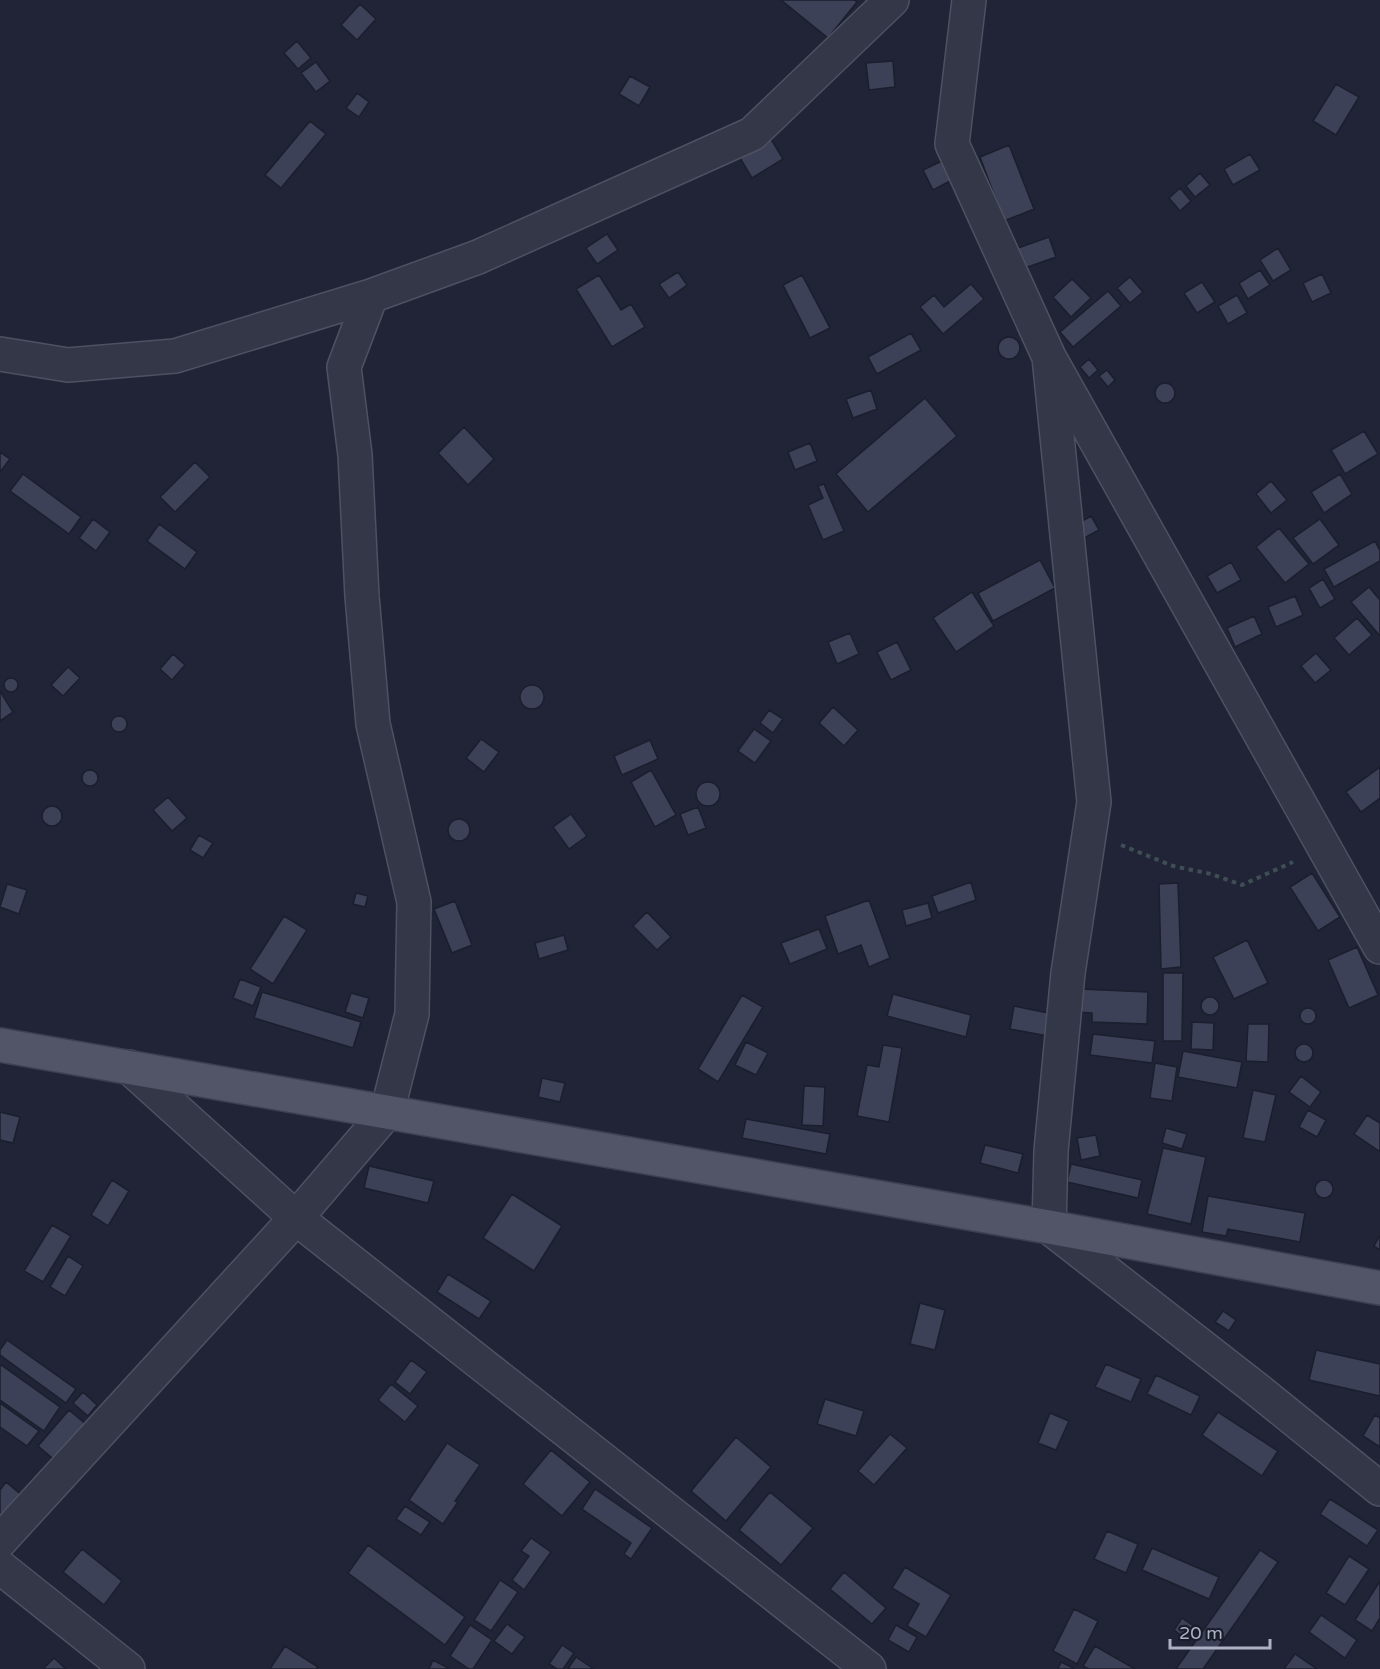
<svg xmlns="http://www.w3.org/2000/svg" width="1380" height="1669" font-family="'Varela Round',sans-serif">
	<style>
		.building { fill: #3c4157; stroke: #1b1e2d; stroke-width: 1.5 }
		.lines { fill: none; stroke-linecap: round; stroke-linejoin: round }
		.minor-casing { stroke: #4e5162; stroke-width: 36 }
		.major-casing { stroke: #3d4050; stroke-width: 36 }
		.path { stroke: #3f4d55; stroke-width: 4; stroke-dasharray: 4.5 4.5; stroke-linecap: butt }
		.minor { stroke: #333747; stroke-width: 33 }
		.major { stroke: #515567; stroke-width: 33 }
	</style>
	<rect width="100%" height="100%" fill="#202436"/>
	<path class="building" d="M781 0H854L857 2 828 38Z
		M360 4 376 19 357 40 341 25Z
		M297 41 311 58 298 69 284 53Z
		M893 61 895 87 869 90 866 63Z
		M316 62 330 81 316 92 301 73Z
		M630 76 650 87 639 106 619 94Z
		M1336 84 1359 97 1336 135 1313 121Z
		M357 93 369 102 359 117 346 108Z
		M310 121 326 134 281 188 265 175Z
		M771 139 783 159 752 178 740 158Z
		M1009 145 1034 209 1004 221 980 157Z
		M1250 154 1260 170 1233 185 1224 169Z
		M942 161 952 180 933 190 923 170Z
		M1200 173 1210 185 1195 197 1186 186Z
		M1180 188 1191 201 1180 211 1169 198Z
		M607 234 618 250 597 264 586 248Z
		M1049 237 1056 257 1025 268 1018 248Z
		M1278 248 1291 270 1273 281 1260 260Z
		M1260 270 1270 285 1248 299 1239 283Z
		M678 272 687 285 669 298 659 284Z
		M1322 274 1331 293 1312 302 1303 283Z
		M599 275 621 310 631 304 645 327 612 347 576 289Z
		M802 275 830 328 810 338 783 285Z
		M1130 277 1143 292 1130 303 1117 288Z
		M1072 279 1091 298 1071 317 1053 297Z
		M1202 282 1215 302 1197 313 1184 293Z
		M971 284 984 299 943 334 920 307 934 295 944 307Z
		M1108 291 1121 306 1073 347 1060 332Z
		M1237 295 1247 313 1228 324 1218 306Z
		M911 333 921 350 877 374 868 357Z
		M998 348a11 11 0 1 1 22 0a11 11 0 1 1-22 0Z
		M1089 359 1098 370 1089 378 1080 367Z
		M1107 370 1115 380 1108 387 1099 376Z
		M1155 393a10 10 0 1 1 20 0a10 10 0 1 1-20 0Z
		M871 390 877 409 853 418 846 399Z
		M925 398 957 436 868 512 836 474Z
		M464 427 494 459 468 485 438 453Z
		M1364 431 1378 454 1345 474 1331 450Z
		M810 443 817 461 795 470 788 452Z
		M0 452 10 459 0 472Z
		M195 462 210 477 175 512 160 497Z
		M23 474 81 517 69 534 10 491Z
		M1340 474 1352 494 1324 513 1311 492Z
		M1271 481 1287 500 1271 513 1256 494Z
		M824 484 844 531 823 540 808 505 823 498 818 486Z
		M1091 516 1099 530 1079 541 1072 527Z
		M93 519 110 532 96 551 79 538Z
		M1320 519 1339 545 1313 564 1293 538Z
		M159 524 197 552 185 569 147 541Z
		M1279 528 1309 564 1285 583 1256 547Z
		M1375 541 1380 551V561L1334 587 1324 569Z
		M1040 560 1055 588 993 621 978 593Z
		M1231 562 1241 580 1217 593 1207 576Z
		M1323 579 1335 599 1320 608 1309 588Z
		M1369 587 1380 600V636L1351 602Z
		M972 592 994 626 956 652 933 618Z
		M1295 596 1303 615 1276 627 1268 607Z
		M1254 616 1262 634 1235 647 1227 628Z
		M1357 618 1372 635 1349 655 1334 638Z
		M850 633 859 654 837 664 828 642Z
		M897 642 911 670 891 680 877 652Z
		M1316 653 1331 670 1315 683 1301 666Z
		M173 654 185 665 172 680 160 669Z
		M68 667 80 678 63 696 51 685Z
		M4 685a7 7 0 1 1 14 0a7 7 0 1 1-14 0Z
		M520 697a12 12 0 1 1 24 0a12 12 0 1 1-24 0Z
		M0 691 13 712 0 721Z
		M833 707 858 730 844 746 819 723Z
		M769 710 783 719 773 733 760 723Z
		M111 724a8 8 0 1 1 16 0a8 8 0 1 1-16 0Z
		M754 729 771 741 755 763 738 751Z
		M481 739 499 752 484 772 466 758Z
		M650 740 658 759 622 775 614 756Z
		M1380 767V798L1361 812 1346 792Z
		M651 770 676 815 655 827 631 782Z
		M82 778a8 8 0 1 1 16 0a8 8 0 1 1-16 0Z
		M696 794a12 12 0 1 1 24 0a12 12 0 1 1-24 0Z
		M168 797 187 818 172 831 153 810Z
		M42 816a10 10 0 1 1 20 0a10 10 0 1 1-20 0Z
		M698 807 706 828 688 835 680 814Z
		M571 814 587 836 569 849 553 827Z
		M448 830a11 11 0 1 1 22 0a11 11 0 1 1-22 0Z
		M199 835 213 843 203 858 190 850Z
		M1312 873 1340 917 1318 931 1290 887Z
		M971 882 976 900 938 913 932 896Z
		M1178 883 1181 967 1161 969 1159 884Z
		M7 884 27 890 19 914 0 907Z
		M356 893 368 896 365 907 353 904Z
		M869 900 890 958 869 967 861 945 838 954 825 916Z
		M455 901 472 945 452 953 434 909Z
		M928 903 932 918 906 926 902 910Z
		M647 912 671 937 657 950 633 926Z
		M284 916 307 930 273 984 250 969Z
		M819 929 827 949 790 964 781 943Z
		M564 935 568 950 539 959 535 943Z
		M1247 940 1268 983 1234 999 1213 957Z
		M1357 947 1378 995 1349 1008 1328 960Z
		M1163 973H1183L1182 1041H1163Z
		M240 979 261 987 253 1006 233 998Z
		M1079 989 1148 992 1147 1024 1092 1022V1013L1077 1012Z
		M262 992 361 1022 353 1048 254 1018Z
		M351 993 369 998 363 1018 345 1012Z
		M893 994 971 1015 966 1037 887 1016Z
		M742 995 763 1007 718 1082 698 1069Z
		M1201 1006a9 9 0 1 1 18 0a9 9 0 1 1-18 0Z
		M1014 1006 1058 1015 1053 1037 1010 1029Z
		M1300 1016a8 8 0 1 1 16 0a8 8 0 1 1-16 0Z
		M1192 1022 1214 1023 1213 1050 1191 1049Z
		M1248 1024H1269L1268 1062 1246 1061Z
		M1093 1034 1155 1041 1152 1063 1090 1055Z
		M746 1042 768 1053 756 1075 735 1065Z
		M1295 1053a9 9 0 1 1 18 0a9 9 0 1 1-18 0Z
		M883 1045 902 1048 889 1122 857 1116 867 1065 879 1067Z
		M1183 1051 1242 1062 1237 1088 1178 1077Z
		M1155 1063 1177 1067 1172 1101 1150 1098Z
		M1301 1076 1321 1092 1310 1107 1289 1092Z
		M542 1078 565 1083 560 1102 538 1097Z
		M804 1086 825 1087 823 1126 802 1125Z
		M1253 1090 1276 1095 1265 1142 1243 1138Z
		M1308 1110 1326 1120 1317 1137 1299 1127Z
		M0 1112 20 1117 13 1143 0 1140Z
		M1367 1115 1380 1123V1149L1379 1151 1354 1134Z
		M746 1119 830 1134 826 1154 742 1138Z
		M1166 1128 1187 1134 1182 1149 1162 1143Z
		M1096 1135 1100 1156 1081 1160 1077 1138Z
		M985 1145 1023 1154 1018 1173 980 1163Z
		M1163 1148 1206 1157 1191 1224 1147 1214Z
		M1071 1164 1142 1180 1138 1198 1067 1182Z
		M369 1166 434 1181 428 1203 364 1188Z
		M1315 1189a9 9 0 1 1 18 0a9 9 0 1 1-18 0Z
		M112 1180 129 1191 108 1226 91 1215Z
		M512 1194 562 1226 534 1271 483 1238Z
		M1208 1196 1305 1213 1300 1242 1228 1229 1226 1236 1202 1232Z
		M52 1225 71 1236 43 1282 24 1271Z
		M1380 1235V1250L1374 1246Z
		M68 1256 83 1266 65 1296 50 1287Z
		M448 1274 491 1301 479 1319 437 1292Z
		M920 1303 945 1310 935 1350 910 1344Z
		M1223 1311 1236 1320 1229 1331 1215 1322Z
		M7 1340 76 1389 66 1403 0 1355V1350Z
		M1316 1350 1380 1364V1396L1309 1380Z
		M411 1360 427 1372 410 1394 395 1382Z
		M0 1364 60 1407 44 1431 0 1400Z
		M1106 1364 1141 1379 1131 1402 1095 1387Z
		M1156 1375 1200 1396 1191 1415 1147 1394Z
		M391 1384 418 1406 405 1422 378 1400Z
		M83 1392 97 1405 88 1416 73 1403Z
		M825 1399 864 1411 856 1436 817 1424Z
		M0 1403 39 1431 27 1446 0 1427Z
		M69 1410 88 1426 57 1462 38 1446Z
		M1218 1412 1278 1451 1262 1476 1202 1435Z
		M1050 1413 1069 1421 1056 1450 1038 1443Z
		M1375 1415 1380 1418V1447L1363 1436Z
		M890 1434 907 1448 874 1485 858 1471Z
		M736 1437 771 1467 726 1521 691 1491Z
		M447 1443 480 1465 455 1501 458 1502 443 1524 409 1500Z
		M551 1450 590 1482 562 1516 523 1484Z
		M6 1482 24 1497 0 1519V1490Z
		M595 1489 652 1528 631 1559 624 1554 631 1543 582 1509Z
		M770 1492 813 1528 781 1565 739 1530Z
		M1330 1499 1378 1530 1367 1546 1320 1514Z
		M405 1506 430 1522 421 1535 396 1519Z
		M1107 1531 1138 1544 1126 1573 1094 1559Z
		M531 1538 551 1552 524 1590 512 1580 529 1556 521 1551Z
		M368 1545 465 1617 445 1645 348 1573Z
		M1152 1548 1219 1577 1209 1599 1142 1570Z
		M82 1549 122 1581 104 1605 63 1572Z
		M1260 1550 1278 1562 1203 1669H1176Z
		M1349 1556 1369 1569 1345 1605 1326 1593Z
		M905 1567 951 1595 926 1637 907 1626 919 1604 892 1588Z
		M844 1572 886 1608 872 1624 830 1589Z
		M500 1580 518 1592 491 1631 474 1620Z
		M1380 1581V1618L1372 1631 1355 1620Z
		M1074 1609 1098 1621 1077 1664 1053 1651Z
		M1321 1615 1357 1640 1345 1658 1309 1632Z
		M1182 1618 1198 1629 1189 1641 1174 1630Z
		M507 1624 525 1637 512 1654 494 1641Z
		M470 1625 492 1640 473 1669H469L450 1656Z
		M896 1625 917 1637 909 1652 888 1640Z
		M562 1645 574 1653 563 1669H557L549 1664Z
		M285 1646 318 1667 316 1669H270Z
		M1095 1646 1135 1669H1089L1083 1666Z
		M1295 1654 1317 1669H1284Z
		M576 1657 594 1669H568Z
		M54 1658 66 1669H43Z
		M433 1660 450 1669H429Z
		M1061 1662 1075 1669H1058Z"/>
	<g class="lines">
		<defs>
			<path id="minor" d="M969 0 952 144 1049 357 1380 947
				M0 354 68 365 175 356 371 296 478 257 752 134 892 0
				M1049 357 1094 802 1068 973 1051 1151 1049 1227 1259 1391 1380 1489
				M129 1067 296 1218 869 1669
				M0 1541 296 1218 387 1112 412 1014 414 902 373 724 362 596 355 455 344 367 371 296
				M0 1567 128 1669"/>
			<path id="major" d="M0 1045 1049 1227 1380 1288"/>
		</defs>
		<use href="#minor" class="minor-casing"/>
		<use href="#major" class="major-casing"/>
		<path class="path" d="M1121 845 1173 866 1211 874 1242 885 1293 862"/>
		<use href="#minor" class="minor"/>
		<use href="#major" class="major"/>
	</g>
	<path d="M1170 1639v9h100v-9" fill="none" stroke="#adb1c4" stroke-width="3"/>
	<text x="1179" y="1639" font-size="18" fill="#adb1c4" stroke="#191c2b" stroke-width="4.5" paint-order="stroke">20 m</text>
</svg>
